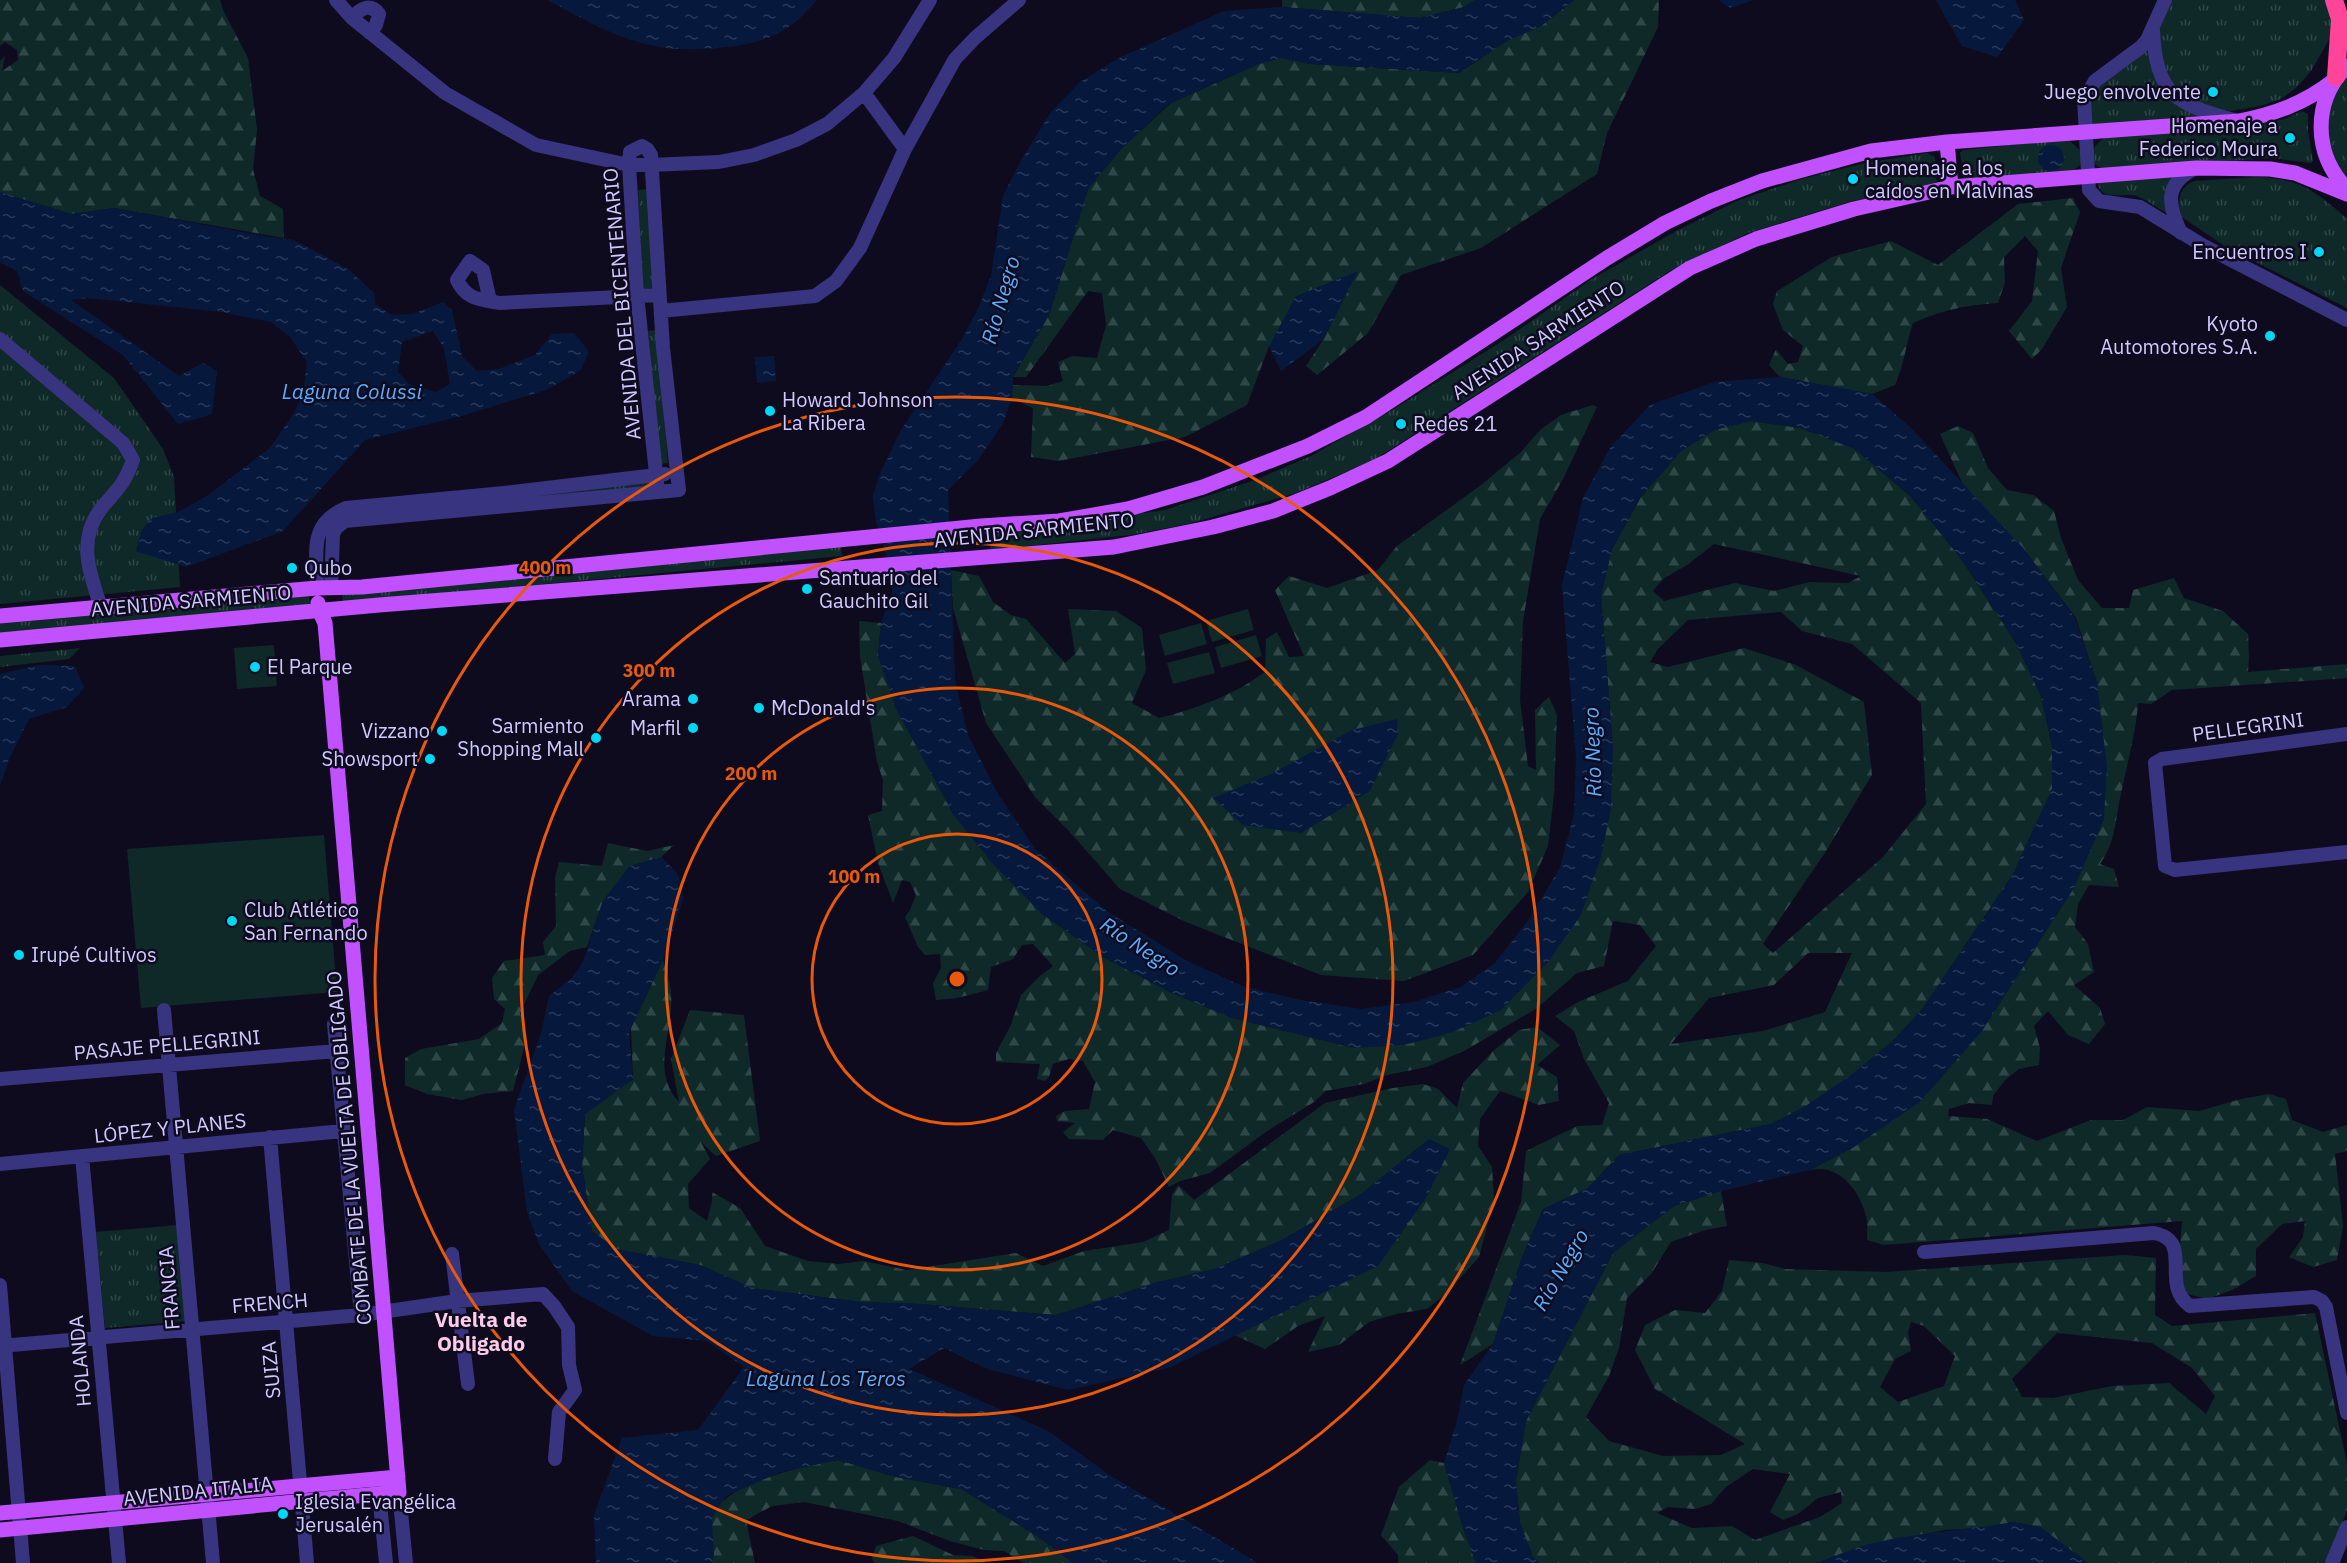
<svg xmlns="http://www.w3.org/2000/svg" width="2347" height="1563" font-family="'IBM Plex Sans',sans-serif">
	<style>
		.grass { fill: url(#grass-tufts) }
		.forest { fill: url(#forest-firs); fill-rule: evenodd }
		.pitch { fill: #0e2928 }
		.water { fill: url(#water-ripples); fill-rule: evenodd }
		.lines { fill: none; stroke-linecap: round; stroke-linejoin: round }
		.minor { stroke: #383480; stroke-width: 14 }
		.major { stroke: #c150ff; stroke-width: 15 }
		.highway { stroke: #ff449a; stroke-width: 18 }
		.ring { fill: none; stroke: #e8590c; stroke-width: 3 }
		.poi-dot { fill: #00d7f4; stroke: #0f0b1f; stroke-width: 2 }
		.labels { text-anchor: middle; stroke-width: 5; stroke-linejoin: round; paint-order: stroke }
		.poi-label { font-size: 20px; fill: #d0c9ff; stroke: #0f0b1f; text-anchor: start }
		.street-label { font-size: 20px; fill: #d0c9ff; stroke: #0f0b1f }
		.water-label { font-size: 21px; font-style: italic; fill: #57aeff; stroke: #0f0b1f }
		.neighbourhood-label { font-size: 21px; font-weight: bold; fill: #ffcbeb; stroke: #0f0b1f }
		.centre { fill: #e8590c; stroke: #0f0b1f; stroke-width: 3 }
		.ring-label { font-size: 18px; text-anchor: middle; font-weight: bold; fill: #e8590c; stroke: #0f0b1f; stroke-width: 5; stroke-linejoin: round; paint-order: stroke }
	</style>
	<defs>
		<pattern id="grass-tufts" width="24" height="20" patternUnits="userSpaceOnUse" patternTransform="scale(1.5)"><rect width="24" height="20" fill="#0e2928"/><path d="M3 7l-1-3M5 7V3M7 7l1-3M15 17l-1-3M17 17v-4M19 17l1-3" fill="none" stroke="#304748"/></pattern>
		<pattern id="forest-firs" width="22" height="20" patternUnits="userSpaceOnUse" patternTransform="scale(1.5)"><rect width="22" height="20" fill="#0e2928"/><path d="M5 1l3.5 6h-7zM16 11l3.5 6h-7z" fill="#304748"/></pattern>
		<pattern id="water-ripples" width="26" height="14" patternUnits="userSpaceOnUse" patternTransform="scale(1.5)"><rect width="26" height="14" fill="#06193c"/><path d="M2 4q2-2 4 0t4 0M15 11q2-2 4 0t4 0" fill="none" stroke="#293959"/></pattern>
	</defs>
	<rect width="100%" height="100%" fill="#0f0b1f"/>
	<path class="grass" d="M2171 0H2327L2332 25 2330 38 2311 71 2296 88 2281 99 2260 106 2231 111 2208 108 2194 103 2165 78 2159 41 2160 26Z
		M2147 48 2150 49C2148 73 2160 92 2179 106 2185 111 2194 113 2199 118L2092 127 2089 96C2106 77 2131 68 2147 48Z
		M2347 72V182L2341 174 2326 135 2333 93Z
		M2302 111 2308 114V131L2313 161 2311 163 2272 158 2111 170C2107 169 2100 169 2096 165 2085 156 2097 141 2107 137L2256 125 2285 119Z
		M2067 139 2081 151V164L2071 173 1964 179 1960 153 1963 150Z
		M1927 153 1935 157 1937 185 1852 201 1748 233 1668 272 1372 461 1296 493 1188 524 1130 535 991 550 988 535 1165 510 1255 480 1311 456 1399 406 1504 340 1592 279 1678 230 1739 200 1805 178 1865 163Z
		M2178 175 2167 213C2157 208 2147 200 2137 196 2123 192 2100 203 2097 181Z
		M2259 177C2302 179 2315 192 2347 218V308L2226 247 2182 217C2177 202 2178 188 2194 181Z
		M647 189 653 288 643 289 638 190Z
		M0 285 114 378 163 449 174 477 180 587 0 604Z
		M656 330 668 463 660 464 648 331Z
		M648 480 649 490 514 503 513 497Z
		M841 546 842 556 343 603 342 593Z
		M309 595 310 607 0 636V624Z
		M80 648 69 659 0 667V656Z
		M179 1225 187 1321 105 1328 96 1232Z"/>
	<path class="forest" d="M0 0H220L223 10 248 58 257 130 253 169 260 196 283 209 284 238 114 208 72 214 2 194 0 192V61L5 56 2 71 18 60 17 50 5 42 0 46Z
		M1282 0H1475L1464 7 1420 18 1282 7Z
		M1574 0H1659L1658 27 1607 133 1597 174 1481 248 1401 275 1368 333 1317 375 1306 366 1324 339 1269 346 1247 405 1185 437 1058 461 1031 457 1033 408 1012 398 1013 385 1047 386 1063 381 1058 362 1072 356 1097 358 1106 325 1102 293 1088 291 1026 377H1013L1049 315 1088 189 1121 149 1171 103 1259 64 1281 58 1311 64 1459 73 1507 41 1541 26Z
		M2073 198 2080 212 2061 268 2067 307 2042 349 2032 359 2009 331 2032 301 2038 251 2025 236 2004 257 2005 282 1998 303C1965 305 1943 310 1913 323 1906 344 1904 365 1895 385L1872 394 1780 377 1769 365 1776 349 1788 364 1798 362 1803 346 1783 330 1773 304 1777 291 1832 257 1891 241 1938 265 2018 204Z
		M1593 405 1597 407 1563 479 1540 519 1523 621 1520 700 1528 766 1536 770 1535 710 1549 697 1557 715 1554 794 1548 846 1528 892 1473 955 1404 981 1321 975 1186 922 1120 889 1069 831 1035 797 986 723 953 608 951 570 979 576 993 602 1011 615 1026 619 1065 663 1075 654 1068 609 1116 611 1142 628 1146 670 1132 703 1159 718C1196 709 1234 695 1265 672L1266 639 1277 632 1289 657 1304 656 1275 590 1289 576 1327 588 1378 570 1397 546 1481 485 1521 452 1540 430 1561 415Z
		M1751 421 1800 428 1855 449 1911 497 1959 556 2016 643 2041 696 2052 746V789L2013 874 1923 1008 1895 1039 1850 1076 1806 1106 1771 1124 1619 1155 1588 1188 1543 1209 1522 1257 1493 1344 1460 1365 1521 1202 1526 1151 1577 1126 1602 1125 1609 1103 1584 1059 1574 1031 1555 1016 1578 1002 1628 981 1656 946 1640 925 1613 921 1604 966 1577 973 1537 1008 1466 1050 1427 1067 1387 1075 1364 1084 1326 1091 1314 1102 1267 1131 1210 1173 1180 1181 1169 1187 1155 1158 1141 1138 1113 1130 1103 1140 1069 1139 1063 1132 1075 1123 1057 1121 1056 1116 1065 1111 1089 1109 1095 1082 1083 1061 1069 1059 1053 1064 1049 1077 1045 1081 1037 1079 1040 1064 996 1062V1053L1011 1025 1021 995 1039 977 1053 966 1033 944 1022 945 1013 959 991 967 988 990 957 998 936 1000 933 983 941 968 940 954 925 955 918 947 905 917 910 910 916 895 910 882 902 880 893 903 878 863 868 815 882 811 883 780 877 762 860 657 859 621 881 623 878 656 1041 913 1103 957 1170 992 1232 1018 1354 1048 1501 1010 1613 748 1601 595 1612 549 1641 497 1681 451 1714 430ZM1714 544 1861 576 1848 583 1810 582 1774 591 1735 583 1664 601 1653 591 1663 579 1687 565ZM1781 612 1802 631 1852 644 1921 703 1926 804 1883 857 1773 953 1763 944 1826 851 1872 775 1864 702 1796 665 1744 648 1668 667 1650 662 1658 649 1688 620ZM1808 953H1852L1825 1012 1763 1031 1671 1044 1709 998 1774 985Z
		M1958 426 1973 433 1988 468 2007 490 2033 495 2054 511 2061 538 2078 580 2102 608H2129L2133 590 2174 578 2184 598 2223 611 2248 634 2249 656 2248 672 2347 664V678L2172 690 2151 704 2138 703C2136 734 2127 763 2121 794 2115 820 2116 842 2100 864L2114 869 2119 887 2089 885 2078 904 2075 927 2088 944 2094 972 2074 985 2100 1008 2105 1024 2089 1044 2068 1035 2048 1011 2034 1026 2040 1048 2039 1065 2019 1069 2005 1080 1993 1096 1992 1105 1969 1103 1949 1109 1948 1116 1987 1119 2037 1141 2091 1120H2123L2147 1107 2199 1111 2241 1099 2269 1094 2286 1099 2292 1120 2323 1132 2347 1125V1151L2335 1154 2343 1226 2337 1260 2313 1267 2289 1257 2303 1237 2305 1221 2282 1224 2256 1249V1276L2232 1290 2207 1299 2187 1294 2178 1270 2182 1221 1884 1245 1867 1240C1867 1232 1868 1223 1866 1216 1860 1191 1839 1163 1810 1170L1854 1147 1982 1031 2097 683 2076 618 2023 548 1964 487 1940 434Z
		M608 843 647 851 674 845 661 857 630 866 603 901 587 947 570 951 538 975 520 1013 527 1036 513 1091 483 1094 462 1100 427 1094 405 1085V1058L421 1049 479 1039 502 1023 505 1009 494 999 492 978 504 961 545 955 543 942 556 926 555 878 559 862 602 866Z
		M663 960C666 970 670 982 671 992 675 1029 649 1071 679 1102L671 1059 690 1010 744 1015 760 1141 716 1156 701 1142 710 1159 688 1184 689 1208 707 1221 712 1201V1192L740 1208 765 1246 808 1261 839 1264 863 1261 907 1270 1016 1253 1043 1266 1084 1251 1143 1242 1169 1230 1172 1195 1178 1185 1194 1200 1325 1103 1393 1088 1423 1084 1438 1089 1457 1108 1463 1083 1492 1052 1519 1030 1537 1027 1560 1045 1537 1065 1557 1077 1559 1101 1539 1105 1500 1091 1480 1119 1478 1146 1492 1167 1494 1201 1479 1257 1446 1294 1427 1309 1396 1314 1369 1322 1339 1345 1308 1352 1325 1316 1298 1326 1265 1349 1234 1335 1293 1306 1428 1140 1361 1194 1282 1240 1215 1269 1158 1282 1056 1315 920 1304 861 1302 752 1288 700 1265 616 1249 592 1231 582 1166 585 1114 633 1079 631 1028Z
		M1721 1191 1727 1226 1705 1230 1671 1242 1651 1274 1627 1298 1619 1348 1609 1376 1586 1417 1609 1441 1663 1456 1721 1455 1745 1444 1655 1389 1635 1350 1645 1325 1675 1310 1705 1313 1722 1291 1729 1260 1763 1263 1785 1269 1886 1272 2125 1255 2156 1258 2155 1315 2172 1326 2315 1313 2347 1464V1510L2329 1558 2324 1563H2088L2040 1527 2013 1522 1980 1528 1945 1530 1868 1545 1816 1563H1539L1533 1557 1520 1523 1516 1481 1526 1421 1613 1253 1674 1206ZM1911 1322 1924 1326 1955 1356 1944 1386 1898 1402 1880 1387 1895 1359 1911 1351 1908 1332ZM2057 1333 2152 1343 2192 1368 2215 1396 2206 1414 2169 1383 2112 1386 2053 1398 2022 1397 2012 1379ZM1753 1469 1790 1474 1770 1512 1783 1520 1798 1514 1818 1498 1841 1492 1842 1503 1820 1517 1755 1540 1732 1526 1692 1528 1657 1513 1668 1507 1695 1509 1711 1504 1726 1487Z
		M838 1460 896 1477 961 1489 1040 1538 1073 1563H1024L1004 1551 984 1550 950 1541 898 1521 804 1502 772 1506 746 1520 755 1563H712C715 1549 708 1529 712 1517 726 1481 803 1467 838 1460Z
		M1430 1460 1444 1463 1464 1531 1476 1563H1398V1555L1381 1535 1399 1487Z
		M913 1536 953 1555 973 1556 986 1563H874L872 1559 876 1546Z"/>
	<path class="pitch" d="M1248 609 1254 630 1212 642 1206 621Z
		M1201 623 1207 644 1165 656 1159 635Z
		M1256 635 1262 656 1221 668 1215 647Z
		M274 645 277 686 237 689 234 648Z
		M1209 652 1215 673 1173 684 1167 663Z
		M324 835 337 992 141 1008 127 849Z"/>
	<path class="water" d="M548 0H817C808 10 798 21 787 28 766 42 742 46 717 48 700 49 683 50 667 48 625 43 584 20 548 0Z
		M1475 0H1574L1541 26 1507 41 1459 73 1311 64 1281 58 1259 64 1170 103 1121 149 1088 189 1049 315 1013 377 1012 398 1003 423 979 459 948 490 955 680 968 735 998 794 1035 849 1108 912 1187 961 1242 986 1300 1000 1361 1009 1414 1002 1461 987 1495 963 1527 922 1560 868 1574 813 1576 758 1562 585 1583 498 1610 448 1650 405 1714 382 1780 377 1872 394 1910 427 2023 548 2075 618 2097 683 2107 766 2104 819 2074 888 1982 1031 1920 1102 1854 1147 1810 1170 1721 1191 1674 1206 1613 1253 1526 1421 1516 1481 1520 1523 1533 1557 1539 1563H1476L1464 1531 1444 1463 1457 1421 1464 1385 1493 1344 1522 1257 1543 1209 1588 1188 1619 1155 1771 1124 1806 1106 1850 1076 1895 1039 1923 1008 2013 874 2052 789V746L2041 696 2016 643 1959 556 1911 497 1855 449 1800 428 1751 421 1714 430 1681 451 1641 497 1612 549 1601 595 1613 748 1611 809 1601 857 1581 915 1548 962 1501 1010 1453 1032 1404 1045 1354 1048 1232 1018 1170 992 1103 957 1041 913 992 863 953 814 896 709 878 656 881 623 892 592 893 576 876 521 873 496 879 476 901 430 962 339 977 311 991 276 1003 196 1022 159 1051 112 1080 82 1119 58 1224 11 1282 7 1420 18 1464 7Z
		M1719 0H1753L1730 8Z
		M1936 0H2015L2024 20 1997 57 1962 46Z
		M2038 158a13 13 0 1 1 26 0a13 13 0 1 1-26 0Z
		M0 192 72 214 114 208 264 236 294 240 348 269 374 293 375 304 392 315 413 314 443 302 452 310 462 356 477 371 499 369 535 355 552 334 574 333 589 352 581 370 546 390 461 416 365 440 283 531 186 567 136 551 142 529 152 518 178 512 207 496 270 448 294 413 303 394 307 362 290 337 271 322 222 312 88 298 71 300 179 376 203 363 217 371 212 414 178 424 123 355 23 291 17 271 0 262ZM433 331 444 348 450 384 436 392 409 384 398 372 402 342Z
		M1358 271 1324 339 1281 371 1269 346 1296 296Z
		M774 356 776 381 757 383 755 357Z
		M39 665 75 666 84 688 67 707 29 719 9 759 0 786V674Z
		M1397 719 1398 734 1370 791 1301 833 1243 825 1213 798 1273 773 1352 730Z
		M661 857 678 874 683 899 663 960 629 1032 633 1079 585 1114 582 1166 592 1231 616 1249 700 1265 752 1288 861 1302 920 1304 1056 1315 1158 1282 1215 1269 1282 1240 1361 1194 1429 1139 1450 1149 1426 1198 1378 1266 1171 1367 1068 1390 987 1369 944 1348 909 1369 1048 1431 1111 1476 1258 1563H1073L1040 1538 961 1489 896 1477 838 1460 781 1472 726 1496 712 1518 714 1555 712 1563H596L594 1515 622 1438 698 1430 744 1367 707 1341 653 1336 572 1291 539 1244 527 1212 514 1109 541 1034 549 996 572 978 583 962 603 901 630 866Z
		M2013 1522 2040 1527 2088 1563H1816C1833 1557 1851 1549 1869 1544 1916 1532 1965 1531 2013 1522Z"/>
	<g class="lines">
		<path class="minor" d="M336 0 352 18 445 93 536 145 629 165H650L719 162 754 155 796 140 827 124 864 93 894 58 930 0
			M2165 0 2147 40 2141 47 2095 81 2084 99 2089 190 2099 201 2140 207 2202 245 2347 320
			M352 18C360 9 370 2 379 14L376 25 370 33
			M2153 30C2156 94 2175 104 2234 120
			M864 93 905 149
			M2181 233C2168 205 2163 184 2196 168
			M490 301 483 270 470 261 457 280C467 300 479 299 499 303L659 295
			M661 311 815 296 836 281 860 248 905 149 955 59 975 38 1019 0
			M0 339 123 443 133 460C124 486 116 490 100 510 77 541 90 575 101 607
			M317 588C317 552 308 524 346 508L504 493 665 474
			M331 588 333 534 336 528 345 521 658 492 679 490 663 348 651 155 647 149 642 146 630 152 629 165 637 295 658 492
			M2347 734 2162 759 2155 763 2165 866 2175 870 2347 852
			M164 1010 213 1563
			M334 1024 361 1315
			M0 1079 337 1051
			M270 1137 307 1563
			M82 1156 119 1563
			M0 1164 343 1131
			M1924 1252 2154 1233C2195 1241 2159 1284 2190 1306L2314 1297 2322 1301 2326 1307 2347 1413
			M452 1254 468 1384
			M0 1285 23 1563
			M0 1346 361 1315 457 1301 543 1294 554 1306 568 1327 569 1365 575 1390 559 1412 555 1459
			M378 1484 386 1563
			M399 1492 406 1563
			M2332 1563 2347 1527"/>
		<path class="major" d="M2347 66C2312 101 2313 154 2347 189
			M1947 142 1951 187
			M0 616 317 588 362 587 981 526 1059 521 1128 509 1203 487 1308 446 1366 417 1607 258 1665 223 1711 201 1762 181 1871 151 1947 142 2239 121C2275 114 2305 103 2333 81
			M0 640 379 605 1114 547 1213 527 1273 511 1330 488 1388 461 1690 268 1756 239 1854 209 1951 187 2196 168 2270 169 2295 173 2347 194
			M0 1513 398 1477
			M0 1530 399 1492 325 623 319 610 318 603"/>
		<path class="highway" d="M2334 0 2340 19 2336 77"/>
	</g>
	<g class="ring">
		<circle cx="957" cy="979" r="145"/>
		<circle cx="957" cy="979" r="291"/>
		<circle cx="957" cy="979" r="436"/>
		<circle cx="957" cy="979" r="582"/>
	</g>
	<g class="poi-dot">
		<circle cx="2213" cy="92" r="6"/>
		<circle cx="2290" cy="138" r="6"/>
		<circle cx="1853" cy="179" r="6"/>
		<circle cx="2319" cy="252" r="6"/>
		<circle cx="2270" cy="336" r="6"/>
		<circle cx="770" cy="411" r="6"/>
		<circle cx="1401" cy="424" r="6"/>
		<circle cx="292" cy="568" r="6"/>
		<circle cx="807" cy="589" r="6"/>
		<circle cx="255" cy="667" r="6"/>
		<circle cx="693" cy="699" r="6"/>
		<circle cx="759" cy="708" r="6"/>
		<circle cx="693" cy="728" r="6"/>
		<circle cx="442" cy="731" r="6"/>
		<circle cx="596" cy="738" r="6"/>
		<circle cx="430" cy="759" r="6"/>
		<circle cx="232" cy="921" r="6"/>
		<circle cx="19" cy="955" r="6"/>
		<circle cx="283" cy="1514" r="6"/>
	</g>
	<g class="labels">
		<g class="poi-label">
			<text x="2201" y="99" text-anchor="end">Juego envolvente</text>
			<text x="2278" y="133" text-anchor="end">Homenaje a<tspan x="2278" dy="23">Federico Moura</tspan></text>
			<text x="1865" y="175">Homenaje a los<tspan x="1865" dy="23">caídos en Malvinas</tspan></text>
			<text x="2307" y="259" text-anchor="end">Encuentros I</text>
			<text x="2258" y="331" text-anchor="end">Kyoto<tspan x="2258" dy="23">Automotores S.A.</tspan></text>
			<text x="782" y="407">Howard Johnson<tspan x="782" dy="23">La Ribera</tspan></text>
			<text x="1413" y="431">Redes 21</text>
			<text x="304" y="575">Qubo</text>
			<text x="819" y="585">Santuario del<tspan x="819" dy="23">Gauchito Gil</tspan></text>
			<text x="267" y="674">El Parque</text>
			<text x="681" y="706" text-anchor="end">Arama</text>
			<text x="771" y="715">McDonald's</text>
			<text x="584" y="733" text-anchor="end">Sarmiento<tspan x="584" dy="23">Shopping Mall</tspan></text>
			<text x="681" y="735" text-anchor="end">Marfil</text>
			<text x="430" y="738" text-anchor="end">Vizzano</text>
			<text x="418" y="766" text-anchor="end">Showsport</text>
			<text x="244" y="917">Club Atlético<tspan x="244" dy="23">San Fernando</tspan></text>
			<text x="31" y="962">Irupé Cultivos</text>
			<text x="295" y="1509">Iglesia Evangélica<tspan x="295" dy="23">Jerusalén</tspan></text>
		</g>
		<g class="street-label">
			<text transform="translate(622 304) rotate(-95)" y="7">AVENIDA DEL BICENTENARIO</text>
			<text transform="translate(1538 340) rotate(-33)" y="7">AVENIDA SARMIENTO</text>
			<text transform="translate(1034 530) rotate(-6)" y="7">AVENIDA SARMIENTO</text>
			<text transform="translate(191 601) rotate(-5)" y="7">AVENIDA SARMIENTO</text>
			<text transform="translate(2248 727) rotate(-8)" y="7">PELLEGRINI</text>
			<text transform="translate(167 1045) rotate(-5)" y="7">PASAJE PELLEGRINI</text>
			<text transform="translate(170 1128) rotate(-6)" y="7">LÓPEZ Y PLANES</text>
			<text transform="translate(349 1148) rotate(-95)" y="7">COMBATE DE LA VUELTA DE OBLIGADO</text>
			<text transform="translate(169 1288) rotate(-95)" y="7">FRANCIA</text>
			<text transform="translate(270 1303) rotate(-5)" y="7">FRENCH</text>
			<text transform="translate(80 1361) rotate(-95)" y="7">HOLANDA</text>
			<text transform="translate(271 1370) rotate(-95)" y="7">SUIZA</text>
			<text transform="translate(198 1491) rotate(-6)" y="7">AVENIDA ITALIA</text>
		</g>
		<g class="water-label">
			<text transform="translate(1001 300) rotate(-74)" y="7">Río Negro</text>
			<text x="352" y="399">Laguna Colussi</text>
			<text transform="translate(1593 752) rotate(-92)" y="7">Río Negro</text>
			<text transform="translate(1140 947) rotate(33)" y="7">Río Negro</text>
			<text transform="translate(1561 1270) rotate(-60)" y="7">Río Negro</text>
			<text x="826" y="1386">Laguna Los Teros</text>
		</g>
		<g class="neighbourhood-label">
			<text x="481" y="1327">Vuelta de<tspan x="481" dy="24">Obligado</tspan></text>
		</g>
	</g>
	<circle cx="957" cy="979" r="9" class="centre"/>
	<g class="ring-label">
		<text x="545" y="574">400 m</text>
		<text x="649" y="677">300 m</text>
		<text x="751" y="780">200 m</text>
		<text x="854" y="883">100 m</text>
	</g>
</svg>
